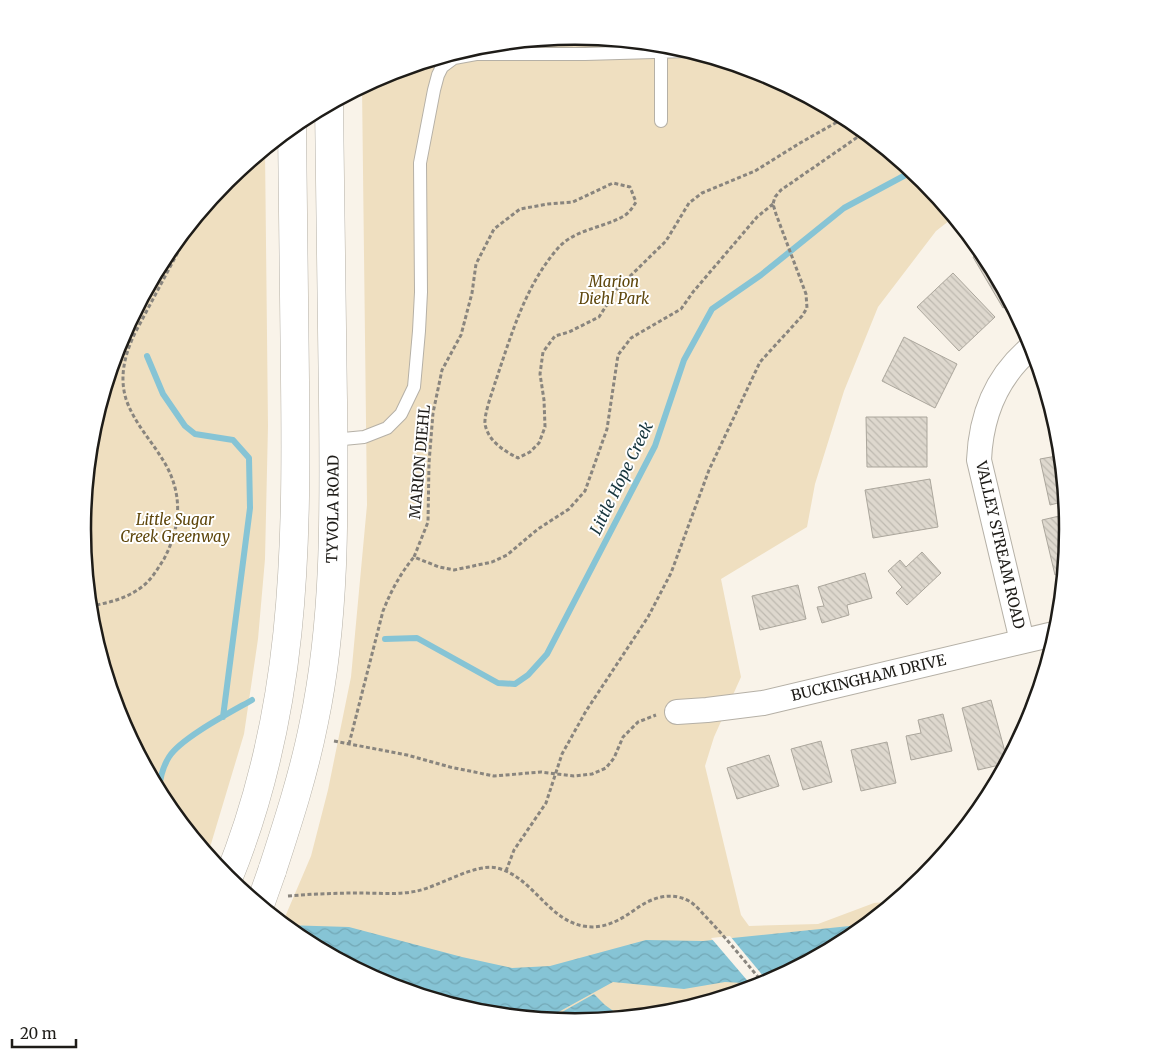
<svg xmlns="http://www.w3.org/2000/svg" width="1152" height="1059" font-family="Merriweather,serif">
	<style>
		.green { fill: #efdfc0 }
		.water { fill: url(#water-waves) }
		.pier { fill: #f9f3e9 }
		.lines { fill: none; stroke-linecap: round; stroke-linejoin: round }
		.stream { stroke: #86c4d5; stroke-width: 6 }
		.building { fill: url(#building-back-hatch); stroke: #aba69c }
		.lane-casing { stroke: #b5b0a6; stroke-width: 14 }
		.street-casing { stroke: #b5b0a6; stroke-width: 26 }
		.secondary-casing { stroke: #b5b0a6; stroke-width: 29 }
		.path { stroke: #89857e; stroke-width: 3; stroke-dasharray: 4 2.5; stroke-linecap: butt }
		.lane { stroke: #fff; stroke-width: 12 }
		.street { stroke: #fff; stroke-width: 24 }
		.secondary { stroke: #fff; stroke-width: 28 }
		.secondary-bridge-casing { stroke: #b5b0a6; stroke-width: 29; stroke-linecap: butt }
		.secondary-bridge { stroke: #fff; stroke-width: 28 }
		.labels { text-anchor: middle; stroke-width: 4; stroke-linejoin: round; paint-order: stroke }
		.park-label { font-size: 15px; font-style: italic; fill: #5e460b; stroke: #fff }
		.street-label { font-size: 15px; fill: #1e1c18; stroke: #fff }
		.water-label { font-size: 16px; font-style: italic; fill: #16353d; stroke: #fff }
		.rim { fill: none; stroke: #1e1c18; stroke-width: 2.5 }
	</style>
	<defs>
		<pattern id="water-waves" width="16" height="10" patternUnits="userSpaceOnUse" patternTransform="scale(1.25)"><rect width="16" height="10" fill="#86c4d5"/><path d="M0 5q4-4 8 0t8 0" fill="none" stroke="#73a8b6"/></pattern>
		<pattern id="building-back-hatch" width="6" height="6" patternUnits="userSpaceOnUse" patternTransform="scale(1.25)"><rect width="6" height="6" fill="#ded8ce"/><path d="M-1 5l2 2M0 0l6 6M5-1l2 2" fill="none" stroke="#beb9b0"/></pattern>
	</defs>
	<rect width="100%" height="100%" fill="#f9f3e9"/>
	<path class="green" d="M576 36 673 46 765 74 850 120 925 181 954 217 936 231 878 307 844 391 815 484 807 527 721 579 741 677 714 737 705 766 741 915 749 926 818 924 874 903 897 901 850 940 764 985 672 1013 576 1023 479 1013 387 985 302 939 282 924 311 856 328 790 351 677 367 505 362 87 388 74 480 46Z
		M265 150 268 426 265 559 258 639 244 734 208 854 166 803 120 718 92 625 83 529 92 433 120 340 166 255 227 181Z"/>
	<path class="water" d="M869 924 850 940 769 983H744L725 982 684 989 613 982 544 1020 479 1013 387 985 302 939 284 925 349 927 462 957 512 968 550 966 646 940 703 941Z
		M594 994 605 1005 623 1018 579 1022 562 1012Z"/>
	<path class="pier" d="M730 936 769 983 764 985 752 986 711 938Z"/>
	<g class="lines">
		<path class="stream" d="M147 356 163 394 185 426 195 434 233 440 249 458 250 508 223 717
			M385 639 417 638 498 683 515 684 528 675 547 654 655 446 684 360 712 309 761 275 844 208 913 171
			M159 790C160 778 162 768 169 757 181 738 231 712 252 700"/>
	</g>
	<path class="building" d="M983 252 1011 303 1003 308 973 257Z
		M953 273 995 317 959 351 917 307Z
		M904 337 957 364 935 408 882 381Z
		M866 417H927V467H867Z
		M1062 455 1066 501 1050 505 1040 459Z
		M930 479 938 527 873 538 865 490Z
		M1068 514 1069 530 1065 573 1055 575 1042 520Z
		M922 552 941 573 907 605 896 593 902 587 888 571 900 560 906 567Z
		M865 573 872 598 847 605 849 615 822 623 817 607 824 606 818 587Z
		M798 585 806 619 760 630 752 596Z
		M991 700 1008 763 978 770 962 708Z
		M943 714 952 751 911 760 906 736 921 733 918 720Z
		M821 741 832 782 803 790 791 749Z
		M887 742 896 783 861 791 851 750Z
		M769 755 779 786 737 799 727 768Z"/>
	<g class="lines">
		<defs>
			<path id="lane" d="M661 52V121
				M333 440 364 437 387 428 401 414 414 387 419 331 421 292 420 163 434 90 438 75 442 67 454 58 476 54H585L688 51"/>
			<g id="street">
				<path d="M1022 641 979 460C981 414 997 375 1033 346"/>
				<path id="s1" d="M677 712 707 710 763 703 1058 633"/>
			</g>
			<g id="secondary">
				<path id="s2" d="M272 871C288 822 304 773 314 722 336 617 334 507 333 400 331 302 330 204 329 105"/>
				<path d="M228 879C295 715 297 554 295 380 294 296 293 212 292 128"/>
			</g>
		</defs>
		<use href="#lane" class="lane-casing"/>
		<use href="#street" class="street-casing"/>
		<use href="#secondary" class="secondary-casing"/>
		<path class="path" d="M773 204 757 217 693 292 681 309 631 338 618 355 607 429 585 491 569 509 538 529 507 555 492 562 454 570 439 567 414 557 428 522 429 463 433 413 442 370 461 335 472 293 476 264 494 229 520 209 548 204 573 202 613 183 630 187 636 202C633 207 629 213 624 216 603 228 576 229 559 247 525 285 511 336 495 383 492 393 484 414 485 424 488 441 504 451 518 458L530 452 539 443 545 427 544 400 540 374 543 352 555 336 569 332 599 317 617 289 666 241 689 203 702 193 755 171 800 143 846 117
			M90 606C109 603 128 598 143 586 152 579 158 568 164 559 179 530 183 501 169 471 157 446 135 426 126 399 119 376 125 354 135 333L195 220
			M92 626 96 605
			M334 741 407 755 450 767 494 776 541 772 574 776 592 774 606 768 614 758 623 737 638 722 656 715
			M349 744 383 611C391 591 400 574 414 557
			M506 871 514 850 546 803 562 754 586 711 648 617 671 573 709 470 760 362 802 316 807 308 806 294 776 214 773 204 775 197 781 190 865 132
			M288 896C312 894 336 893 360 893 379 893 399 895 417 891 440 886 475 863 497 868 533 877 547 919 583 926 604 930 620 920 636 909 651 898 670 891 689 901 696 905 702 913 708 919 728 940 746 963 765 985"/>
		<use href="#lane" class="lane"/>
		<use href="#street" class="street"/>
		<use href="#secondary" class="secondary"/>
		<defs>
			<path id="secondary-bridge" d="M260 905 272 871"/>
		</defs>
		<use href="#secondary-bridge" class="secondary-bridge-casing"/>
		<use href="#secondary-bridge" class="secondary-bridge"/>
	</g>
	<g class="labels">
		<g class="park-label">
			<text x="614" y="287">Marion<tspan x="614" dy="17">Diehl Park</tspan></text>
			<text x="175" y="525">Little Sugar<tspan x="175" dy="17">Creek Greenway</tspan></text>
		</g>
		<g class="street-label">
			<text transform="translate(420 462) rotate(-85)" y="5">MARION DIEHL</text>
			<text dy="5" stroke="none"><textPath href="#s2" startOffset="369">TYVOLA ROAD</textPath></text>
			<text transform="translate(1000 545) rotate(77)" y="5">VALLEY STREAM ROAD</text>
			<text dy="5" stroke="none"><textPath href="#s1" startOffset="195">BUCKINGHAM DRIVE</textPath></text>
		</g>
		<g class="water-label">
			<text transform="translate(621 478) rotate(-64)" y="6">Little Hope Creek</text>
		</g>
	</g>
	<path d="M0 0H1152V1059H0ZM91 529a484 484 0 1 1 968 0a484 484 0 1 1-968 0Z" fill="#fff" fill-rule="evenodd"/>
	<path class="rim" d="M91 529a484 484 0 1 1 968 0a484 484 0 1 1-968 0Z"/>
	<path d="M12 1039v8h64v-8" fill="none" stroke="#1e1c18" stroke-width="2.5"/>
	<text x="20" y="1039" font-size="15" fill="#1e1c18" stroke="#ffffff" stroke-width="4" paint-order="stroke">20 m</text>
</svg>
